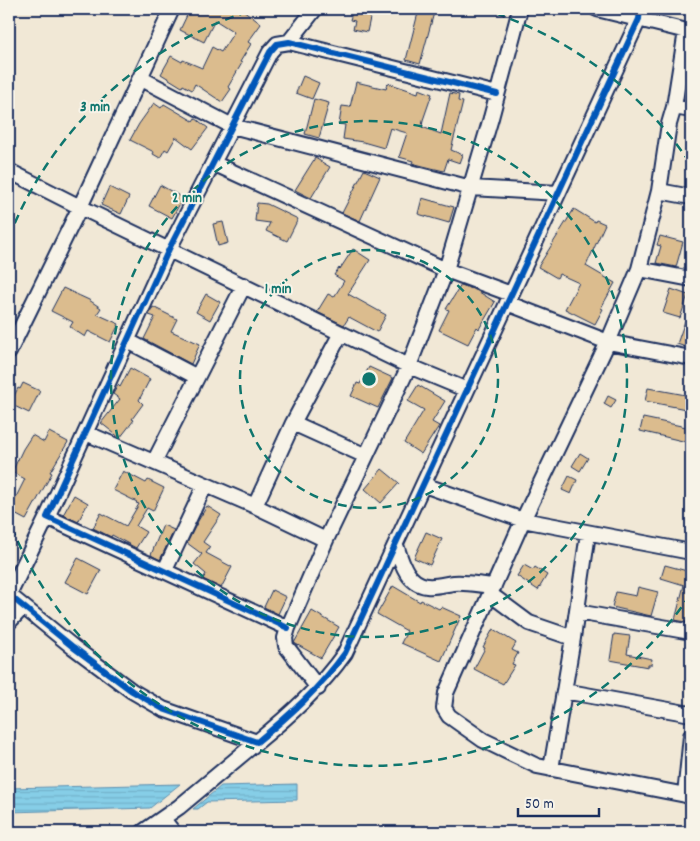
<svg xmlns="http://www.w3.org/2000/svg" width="700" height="841" font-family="Dekko,sans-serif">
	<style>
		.water { fill: url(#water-rules); stroke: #5b8eb0 }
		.building { fill: #dbbc8e; stroke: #1b2f5e }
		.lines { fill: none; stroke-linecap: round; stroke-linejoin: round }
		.minor-casing { stroke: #1b2f5e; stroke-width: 18 }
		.minor { stroke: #f7f3e8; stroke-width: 14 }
		.cycleway-casing { stroke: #f7f3e8; stroke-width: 9 }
		.cycleway { stroke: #0057b8; stroke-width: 6 }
		.ring { fill: none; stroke: #0f766e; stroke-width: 2.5; stroke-dasharray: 9 6 }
		.centre { fill: #0f766e; stroke: #f7f3e8; stroke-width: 2.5 }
		.ring-label { font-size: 15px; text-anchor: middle; font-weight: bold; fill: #0f766e; stroke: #f7f3e8; stroke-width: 4; stroke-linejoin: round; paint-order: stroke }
	</style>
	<defs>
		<pattern id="water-rules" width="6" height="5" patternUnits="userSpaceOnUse" patternTransform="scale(1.25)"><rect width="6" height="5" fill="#86cee7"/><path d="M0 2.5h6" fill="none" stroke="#73b1c9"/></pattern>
	</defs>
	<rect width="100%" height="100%" fill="#f1e8d6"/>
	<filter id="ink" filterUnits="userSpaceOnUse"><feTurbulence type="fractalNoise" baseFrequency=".02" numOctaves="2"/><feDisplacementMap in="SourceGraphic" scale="10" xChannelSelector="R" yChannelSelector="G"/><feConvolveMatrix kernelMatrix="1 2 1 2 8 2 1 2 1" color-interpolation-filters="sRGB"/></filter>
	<g filter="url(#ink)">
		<path class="water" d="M180 784 150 808 9 812V788Z
			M297 784V800L207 802 198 809H193L221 786Z"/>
		<path class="building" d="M190 9H242L261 24 248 42 251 44 240 62 242 63 228 87 231 89 222 102 195 84 192 90 183 85 182 87 161 74 171 56 182 62 183 60 202 68 212 47 221 52 234 32 215 20 204 42 180 30Z
			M353 9H372L367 32 353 29 355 21 350 20Z
			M419 9H435L420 64 406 60Z
			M303 76 319 83 312 99 296 93Z
			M356 82 386 89 388 83 418 93 419 89 432 94 423 120 422 127 441 134 450 93 459 95 458 101 463 102 451 150 463 155 460 163 448 159 444 171 423 166 412 163 413 161 399 157 407 133 390 128 384 148 363 142 343 139 345 125 339 124 342 106 350 107Z
			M314 99 329 103 319 138 305 134Z
			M154 103 161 108 164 104 193 121 195 118 208 128 192 149 176 137 168 151 165 149 160 158 153 154 154 152 130 140 139 124Z
			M315 158 330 167 311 198 295 190Z
			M364 170 380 177 360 221 342 213Z
			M160 185 183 198 172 218 149 206Z
			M109 187 129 197 121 214 101 205Z
			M422 198 454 207 449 223 418 214Z
			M257 203 267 204 298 219 287 241 266 231 270 223 255 221Z
			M574 209 595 222 596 220 605 224 586 266 615 283 601 308 603 309 595 324 565 309 579 283 559 274 557 278 538 267Z
			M223 222 228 243 218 246 213 224Z
			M660 236 683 242 676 267 656 263 661 246 657 245Z
			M353 249 370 260 348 294 386 315 377 332 349 317 344 325 317 312 328 294 334 297 344 281 334 275 339 268 340 269Z
			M461 285 476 290 495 302 479 329 477 327 468 344 439 330 449 310 446 309Z
			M63 288 89 300 101 308 97 314 119 324 110 342 88 331 85 337 70 327 73 322 51 311Z
			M671 289 688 295 680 318 663 313Z
			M206 294 220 302 210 320 196 312Z
			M153 307 177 319 171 331 200 344 191 364 144 339 155 317 149 315Z
			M685 321 691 323V349L677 344Z
			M369 367 393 378 378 408 351 396 357 383 360 384Z
			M130 368 150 379 139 400 143 404 132 419 134 420 120 438 101 423 120 399 113 394 118 385 120 387Z
			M23 383 40 391 29 413 10 404 18 388 20 389Z
			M418 385 445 401 432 422 439 426 421 454 404 443 424 410 408 401Z
			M648 388 691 396V410L645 401Z
			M608 396 616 400 611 408 604 404Z
			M643 418 691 428V443L640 431Z
			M49 432 68 442 50 472 52 473 26 520 9 511 25 479 12 472 23 449 32 435 44 442Z
			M580 453 588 458 580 471 572 466Z
			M382 469 399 483 381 503 365 489Z
			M123 471 146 483 148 480 164 488 153 511 147 508 136 526 146 532 136 548 112 535 111 537 93 528 101 513 126 526 139 504 136 503 137 502 113 490Z
			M569 476 577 480 571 494 562 490Z
			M74 495 88 503 78 522 63 515Z
			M207 506 221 515 203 542 210 547 206 553 232 567 221 588 203 579 206 574 194 564 202 554 187 543 198 521Z
			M163 525 174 530 160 560 151 555Z
			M426 532 442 539 430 565 414 558Z
			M78 558 101 570 88 594 65 582Z
			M524 565 533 570 535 567 547 575 538 590 517 576Z
			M665 565 687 571 688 567H691V623L675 620 684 585 661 578Z
			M393 586 420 602 421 600 439 609 441 607 461 616 441 661 401 643 407 631 377 614Z
			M638 587 658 592 651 616 612 607 616 592 636 596Z
			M272 590 286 597 278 614 264 607Z
			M312 611 339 627 321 658 294 643Z
			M493 629 516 643 512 650 518 653 512 664 515 665 503 684 474 669 485 648 483 647Z
			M614 634 630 636 627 654 652 659 651 665H648V667L610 660Z"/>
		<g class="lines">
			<defs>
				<path id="minor" d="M597 9 691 32
					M289 42 315 9
					M140 78 232 126 471 188 558 193
					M674 107 686 31
					M691 110 674 107 669 124 659 191 639 269 608 342 523 520 446 693 444 708 449 716 483 740 537 766 691 796
					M213 163 446 270 511 294
					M9 171 80 207 409 366 467 390
					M659 191 691 197
					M639 269 691 279
					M507 303 608 342 691 358
					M128 341 197 377
					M9 352 80 207 172 9
					M293 423 366 456
					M86 433 255 506
					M154 462 244 285
					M424 485 523 520 691 552
					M326 540 255 506 293 423 341 333
					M396 545C401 561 407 584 427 586 436 587 445 584 454 583 468 582 480 585 494 586
					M165 570 205 485
					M490 594 529 623 573 638
					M9 595 73 647 132 691 163 709 257 742C290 715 320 688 345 653L639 19 640 9
					M9 595 47 517
					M577 612 691 632
					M9 622 23 607
					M288 628 47 517 169 249 270 52 277 44 289 42 497 94
					M318 688 286 646 285 638 288 628 326 540 409 366 446 270 491 118 520 9
					M564 691 691 714
					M551 769 573 638 588 533
					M685 795 691 736
					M163 819 173 832
					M143 832 179 807 257 742"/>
			</defs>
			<use href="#minor" class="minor-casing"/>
			<use href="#minor" class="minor"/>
			<defs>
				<path id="cycleway" d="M9 595 73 647 132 691 163 709 257 742C290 715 320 688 345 653L639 19 640 9
					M288 628 47 517 169 249 270 52 277 44 289 42 497 94"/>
			</defs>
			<use href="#cycleway" class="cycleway-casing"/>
			<use href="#cycleway" class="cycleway"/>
		</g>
	</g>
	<g class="ring">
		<circle cx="369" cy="379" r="129"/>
		<circle cx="369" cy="379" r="258"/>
		<path d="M690 595A387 387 0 0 1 9 521M9 237A387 387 0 0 1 256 9M482 9A387 387 0 0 1 690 163"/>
	</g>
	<circle cx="369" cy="379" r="8" class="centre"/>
	<g class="ring-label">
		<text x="95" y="111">3 min</text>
		<text x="187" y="202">2 min</text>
		<text x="278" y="293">1 min</text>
	</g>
	<rect width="700" height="841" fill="none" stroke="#f7f3e8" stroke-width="30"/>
	<rect x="15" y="15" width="670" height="811" fill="none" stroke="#1b2f5e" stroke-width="2" filter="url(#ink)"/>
	<path d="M518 808v8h81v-8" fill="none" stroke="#1b2f5e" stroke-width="2.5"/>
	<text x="525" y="808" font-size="15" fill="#1b2f5e" stroke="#f7f3e8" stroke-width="4" paint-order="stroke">50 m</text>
</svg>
